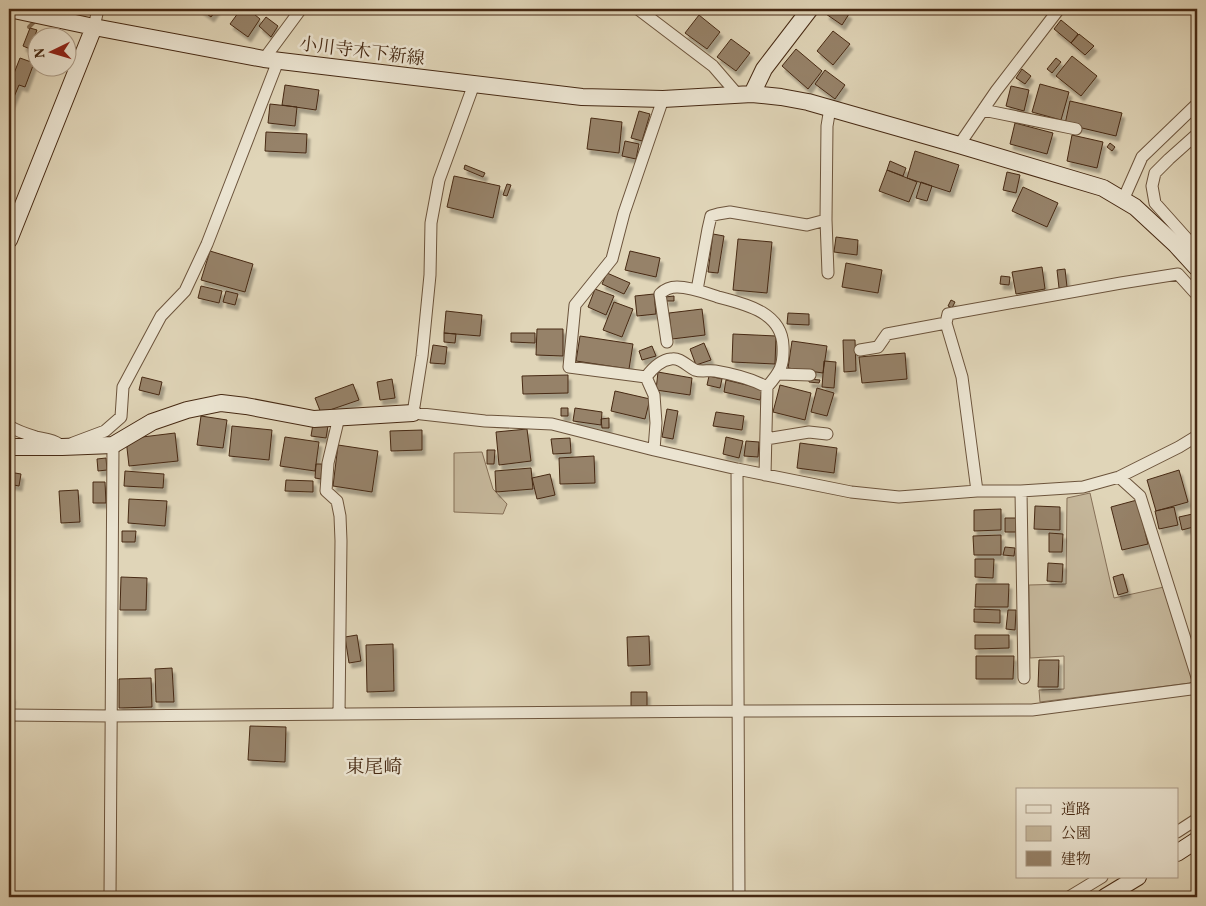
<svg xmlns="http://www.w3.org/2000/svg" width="1206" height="906" font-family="Vollkorn,'Noto Serif JP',serif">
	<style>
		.green { fill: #c6b89c; stroke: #867058 }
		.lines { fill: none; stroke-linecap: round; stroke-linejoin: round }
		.stream { stroke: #836d54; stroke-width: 4 }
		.building { fill: #968269; stroke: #462913; filter: url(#shadow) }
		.street-casing { stroke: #6c543c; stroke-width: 13 }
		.secondary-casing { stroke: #462913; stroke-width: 18 }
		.street { stroke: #ebe4d1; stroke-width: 11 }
		.secondary { stroke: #ebe4d1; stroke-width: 16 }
		.labels { text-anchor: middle; stroke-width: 5; stroke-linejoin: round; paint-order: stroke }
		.street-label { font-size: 18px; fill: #462913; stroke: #ebe4d1 }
		.neighbourhood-label { font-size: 19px; fill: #462913; stroke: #ebe4d1 }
	</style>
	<defs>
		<filter id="shadow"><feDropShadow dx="3" dy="5" stdDeviation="1" flood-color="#0004"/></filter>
	</defs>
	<rect width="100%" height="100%" fill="#e0d5b8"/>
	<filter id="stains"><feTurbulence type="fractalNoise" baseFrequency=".004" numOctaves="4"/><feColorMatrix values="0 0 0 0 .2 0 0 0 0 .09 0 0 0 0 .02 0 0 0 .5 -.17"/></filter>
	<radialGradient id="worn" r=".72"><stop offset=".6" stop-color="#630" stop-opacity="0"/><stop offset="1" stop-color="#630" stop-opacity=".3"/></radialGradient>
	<path class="green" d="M482 452 493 489 507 504 503 514 454 512V453Z
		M1090 493 1114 598 1164 587 1194 680 1190 683 1040 702 1039 690 1064 689V656L1030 658 1029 585 1066 584 1067 498Z"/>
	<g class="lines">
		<path class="stream" d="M29 27 37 19"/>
	</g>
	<path class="building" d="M200 9H217L211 17Z
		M241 9H248L260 19 248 37 230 24Z
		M830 9H841L849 14 842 25 826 14Z
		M699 15 720 32 707 49 685 33Z
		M266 17 278 26 271 37 259 26Z
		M1061 20 1078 34 1071 43 1054 29Z
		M30 28 37 30 30 49 23 46Z
		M833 31 850 44 833 65 817 51Z
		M1079 34 1094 46 1085 55 1071 43Z
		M731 39 750 53 736 71 717 57Z
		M796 49 822 71 808 89 782 66Z
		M1072 56 1097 76 1081 96 1056 76Z
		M20 58 34 63 25 87 19 85 9 109V86Z
		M1056 58 1061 62 1052 73 1047 69Z
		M1022 69 1031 76 1025 84 1016 78Z
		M825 70 845 85 835 99 815 84Z
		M1040 84 1069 92 1061 120 1032 112Z
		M285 85 319 90 316 110 282 105Z
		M1011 86 1029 90 1024 111 1006 106Z
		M1070 101 1122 113 1116 136 1065 124Z
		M270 104 297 107 295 126 268 123Z
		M639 111 650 114 642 141 631 138Z
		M591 118 622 122 619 153 587 149Z
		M1015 123 1053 133 1047 154 1010 144Z
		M266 132 307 134 306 153 265 151Z
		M1072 135 1103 142 1097 168 1067 161Z
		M625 141 639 144 636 159 622 156Z
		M1110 143 1115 147 1112 151 1107 147Z
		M915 151 959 165 950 192 907 178Z
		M890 161 906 168 903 176 887 170Z
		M465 165 485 173 483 177 464 169Z
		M887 170 917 182 909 202 879 191Z
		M1007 172 1020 175 1016 193 1003 190Z
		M454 176 500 186 493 218 447 207Z
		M921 182 932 186 927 201 916 198Z
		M507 184 511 185 507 196 503 195Z
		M1023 187 1058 203 1047 227 1012 211Z
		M713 234 724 236 718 273 708 272Z
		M836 237 858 240 857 255 834 252Z
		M738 239 772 242 767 293 733 290Z
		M210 251 253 264 245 292 201 280Z
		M630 251 660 258 656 277 625 270Z
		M846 263 882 270 878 293 842 287Z
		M1042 267 1045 289 1016 294 1012 272Z
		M1065 269 1067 287 1059 288 1057 270Z
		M607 273 630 283 624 294 602 284Z
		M1001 276 1010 277 1009 285 1000 284Z
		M201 286 222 291 219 303 198 298Z
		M595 289 614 296 606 315 588 307Z
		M226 291 238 294 235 305 223 302Z
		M654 294 656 314 637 316 635 296Z
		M674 296V301H666L665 297Z
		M951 300 955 302 952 308 948 306Z
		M614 302 633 309 622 337 603 330Z
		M702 309 705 335 672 339 669 313Z
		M446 311 482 315 480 336 444 333Z
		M788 313 809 314V325L787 324Z
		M537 329H563V356L536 355Z
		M444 333 456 334 455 343 444 342Z
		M511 333H535V343L511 342Z
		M733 334 776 336 775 364 732 362Z
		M580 336 633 344 629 369 576 361Z
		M843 340H855L856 371 844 372Z
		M792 341 827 346 823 373 788 368Z
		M704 343 711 360 696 365 690 349Z
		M433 345 447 347 445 364 430 363Z
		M652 346 656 356 642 360 639 351Z
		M905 353 907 379 862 383 859 357Z
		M824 361 836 362 834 388 822 387Z
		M658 372 692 378 690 395 656 390Z
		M568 375V393L523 394 522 376Z
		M709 376 722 379 720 388 707 385Z
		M142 377 162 382 159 395 139 390Z
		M392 379 395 398 380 400 377 382Z
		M809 379 820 380 819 383 809 382Z
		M726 380 763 389 760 400 724 392Z
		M353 384 359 400 321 413 315 398Z
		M780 385 811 393 805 420 773 412Z
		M817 388 834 393 827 416 811 412Z
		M615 391 650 399 645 419 611 411Z
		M561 408H568V416H561Z
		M575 408 602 412 601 425 573 421Z
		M667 409 678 411 673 439 662 437Z
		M716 412 744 416 742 430 713 426Z
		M201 416 227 420 223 448 197 445Z
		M609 418V428H602L601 419Z
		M313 424 328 426 326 438 311 436Z
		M232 426 272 430 269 460 229 456Z
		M527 429 531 461 499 465 496 432Z
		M422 430V450L391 451 390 431Z
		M175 433 178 461 129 466 126 439Z
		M285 437 319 442 315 471 280 466Z
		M726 437 743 441 739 458 723 454Z
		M570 438 571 453 553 454 551 439Z
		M746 441 759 442 758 457 744 456Z
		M800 443 837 448 834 473 797 468Z
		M338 445 378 451 372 492 333 486Z
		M487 450H495L494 464H487Z
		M594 456 595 483 560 484 559 458Z
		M106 458 107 470 98 471 97 459Z
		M316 464H322L321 479 315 478Z
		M531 468 533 489 496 492 495 471Z
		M1179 470 1188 502 1156 511 1147 480Z
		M125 471 164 474 163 488 124 486Z
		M9 472 21 474 19 486 9 484Z
		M550 474 555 495 537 499 532 478Z
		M286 480 313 481V492L285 491Z
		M93 482H105L106 503H93Z
		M78 490 80 522 61 523 59 491Z
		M129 499 167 501 165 526 128 523Z
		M1137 500 1148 544 1122 550 1111 507Z
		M1035 506 1060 507V530L1034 529Z
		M1174 507 1178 525 1159 529 1155 511Z
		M1001 509V530L974 531V510Z
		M1197 513V526L1182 530 1179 517Z
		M1005 518H1016V532H1005Z
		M122 531H136L135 542H122Z
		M1049 533 1063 534 1062 552H1049Z
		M1001 535V555H974L973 536Z
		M1005 547 1015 548 1014 556 1003 555Z
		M975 559H994L993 578 975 577Z
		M1048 563 1063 564 1062 582 1047 581Z
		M1123 574 1128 592 1118 595 1113 577Z
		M121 577 147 578 146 610H120Z
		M976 584H1009L1008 607H975Z
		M974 609 1000 610V623L974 622Z
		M1008 610H1016L1015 630 1006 629Z
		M357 635 361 661 349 663 345 637Z
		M975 635H1009V648L975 649Z
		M649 636 650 665 628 666 627 637Z
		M393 644 394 691 367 692 366 645Z
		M976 656H1014L1013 679H976Z
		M1039 660H1059L1058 687H1038Z
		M172 668 174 702H156L155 669Z
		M151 678 152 707 119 708V679Z
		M631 692H647V706H631Z
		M9 696H12L11 707H9Z
		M250 726 286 727 285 762 248 760Z"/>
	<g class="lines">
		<defs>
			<path id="street" d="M638 9 713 66 738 95
				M94 27 98 9
				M264 59 301 9
				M474 84 439 180 431 223 430 275 422 356 413 413 485 421 552 424 654 450 737 469 851 492 899 497 977 491H1021L1083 487 1119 477 1179 447 1197 436
				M983 110 1076 129
				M1197 134 1169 159 1155 173 1152 186 1155 203 1197 250
				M959 145 996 91 1059 9
				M1123 200 1142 157 1197 104
				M826 220 828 273
				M697 290 708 229 711 216 718 214 730 212 807 225 826 220 827 126 830 108
				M946 323 948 314 1121 283 1178 274 1197 295
				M667 342 660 294C665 289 670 287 677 287 691 287 706 293 718 297 745 304 782 312 783 346 784 366 780 372 767 387L765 475
				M860 350 878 347 887 334 946 323 962 377 977 491
				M779 374 810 375
				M646 377C652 369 660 360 671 359 680 357 687 366 695 370 701 372 709 370 715 371 733 374 750 378 767 387
				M9 426C17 431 26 434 36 437 44 439 52 439 59 444
				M766 439 809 432 827 434
				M73 443 105 431 121 417 123 387 161 316 185 291 207 244 278 61
				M654 450 656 423 654 395 646 377 569 367 575 305 612 259 624 213 663 99
				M737 469 739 897
				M1119 477 1140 496 1197 677
				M1021 491 1024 678
				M339 714 341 541 340 516 337 501 326 491 328 463 339 417
				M9 715 111 716 739 711 1032 710 1191 689 1197 687
				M1177 832 1197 819
				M110 897 113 445
				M1069 897 1102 877"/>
			<path id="secondary" d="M9 9 94 27
				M752 94 781 97 808 102 959 145 1103 188 1135 207 1176 245 1197 268
				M9 240 94 27 264 59 582 97 663 99 752 94 764 69 810 9
				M9 447H62L113 445 152 422 187 410 221 403 246 406 314 419 413 413
				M1177 853 1197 840
				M1105 897 1138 877"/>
		</defs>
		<use href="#street" class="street-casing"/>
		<use href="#secondary" class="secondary-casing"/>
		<use href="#street" class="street"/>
		<use href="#secondary" class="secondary"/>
	</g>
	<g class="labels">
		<g class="street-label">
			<text transform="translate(362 51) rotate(7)" y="6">小川寺木下新線</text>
		</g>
		<g class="neighbourhood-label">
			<text x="374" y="773">東尾崎</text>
		</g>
	</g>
	<rect width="1206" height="906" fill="none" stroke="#e0d5b8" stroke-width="30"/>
	<rect x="10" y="10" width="1186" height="886" fill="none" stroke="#462913" stroke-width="2.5"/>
	<rect x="15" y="15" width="1176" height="876" fill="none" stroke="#462913"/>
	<rect x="1016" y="788" width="162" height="90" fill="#ebe4d1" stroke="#a99985"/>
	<rect x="1026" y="805" width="25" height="8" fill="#ebe4d1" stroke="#a99985"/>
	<text x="1061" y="814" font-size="15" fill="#462913">道路</text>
	<rect x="1026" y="826" width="25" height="15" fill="#c6b89c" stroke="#a99985"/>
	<text x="1061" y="838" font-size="15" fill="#462913">公園</text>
	<rect x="1026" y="851" width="25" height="15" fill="#968269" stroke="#a99985"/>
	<text x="1061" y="864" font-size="15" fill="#462913">建物</text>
	<g transform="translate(52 52) rotate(265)"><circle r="24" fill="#ebe4d1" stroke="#a99985"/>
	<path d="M0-4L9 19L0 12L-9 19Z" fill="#8f2418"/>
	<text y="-8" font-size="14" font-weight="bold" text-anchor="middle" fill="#462913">N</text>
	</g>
	<rect width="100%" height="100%" filter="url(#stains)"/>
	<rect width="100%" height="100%" fill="url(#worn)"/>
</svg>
